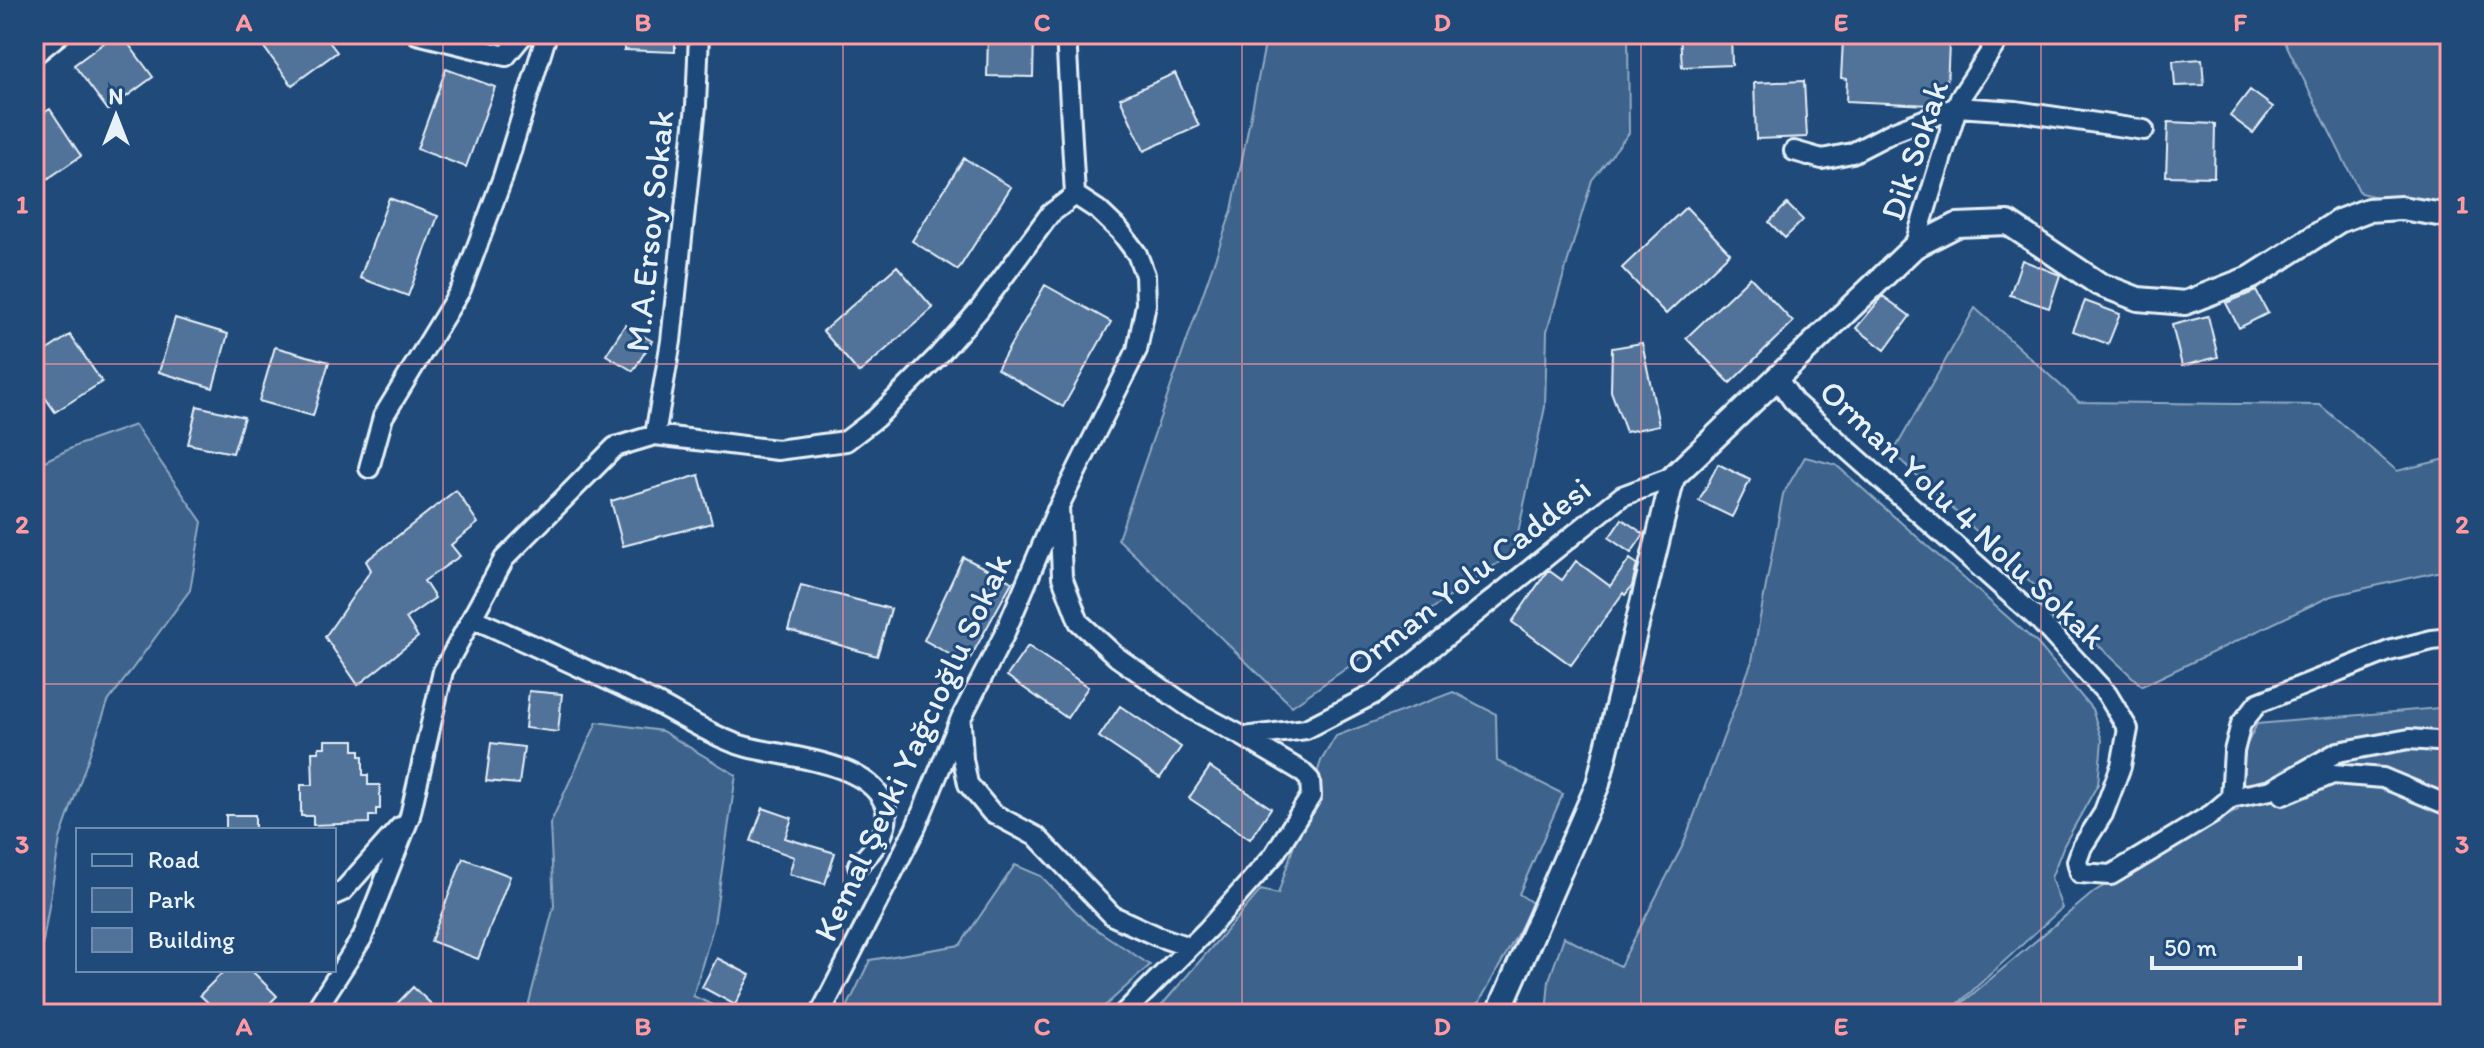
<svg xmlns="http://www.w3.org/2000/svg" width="2484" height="1048" font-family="Itim,sans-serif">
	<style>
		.green { fill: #3c628c; stroke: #92aac2; stroke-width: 2 }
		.building { fill: #517399; stroke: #e8f1f8; stroke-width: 2 }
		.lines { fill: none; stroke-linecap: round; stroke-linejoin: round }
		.minor-casing { stroke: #e8f1f8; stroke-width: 24 }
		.tertiary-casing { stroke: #e8f1f8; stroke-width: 28 }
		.minor { stroke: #1f4a7a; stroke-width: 18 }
		.tertiary { stroke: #1f4a7a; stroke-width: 22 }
		.grid { fill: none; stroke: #ff9aa2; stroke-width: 2; stroke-opacity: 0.55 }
		.labels { text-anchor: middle; stroke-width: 6; stroke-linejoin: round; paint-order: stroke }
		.street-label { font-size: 34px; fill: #e8f1f8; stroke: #1f4a7a }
		.neatline { fill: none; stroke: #ff9aa2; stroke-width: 3 }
		.grid-label { font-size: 26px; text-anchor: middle; font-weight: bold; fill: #ff9aa2 }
	</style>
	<rect width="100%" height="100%" fill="#1f4a7a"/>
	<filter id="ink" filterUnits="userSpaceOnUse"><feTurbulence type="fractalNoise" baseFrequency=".0125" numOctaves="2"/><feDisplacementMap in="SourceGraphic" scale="16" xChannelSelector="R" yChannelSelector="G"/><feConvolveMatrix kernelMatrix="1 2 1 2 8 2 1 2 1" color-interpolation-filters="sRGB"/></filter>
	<g filter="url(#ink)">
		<path class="green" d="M1267 34H1628L1629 133 1592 180 1547 331 1545 407 1514 552 1292 706 1118 539 1232 210Z
			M2281 34H2450V214L2360 193Z
			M1975 308 2079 402 2320 405 2397 471 2450 458V569L2331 596 2142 686 1893 453Z
			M135 425 202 522 190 590 108 702 60 839 40 960 34 962V466L78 445Z
			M1805 457 1836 465 2038 644 2092 709 2102 740 2098 784 2064 845 2051 878 2062 908 1947 1014H1546L1549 980 1564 937 1620 966 1683 845 1752 661 1783 494Z
			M1453 692 1496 714 1497 761 1563 794 1519 894 1534 904 1480 1001 1462 1014H1154L1261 890 1278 894 1321 761 1336 736Z
			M2450 707V1014H1949L2095 891 2238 810 2246 746 2257 724Z
			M597 722 662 731 736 775 714 924 693 996 733 1014H526L554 906 550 824Z
			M1015 865 1041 876 1087 923 1150 965 1107 1004 1092 1014H844L870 960 960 945Z"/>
		<path class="building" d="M116 34H121L153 77 108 110 74 65Z
			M254 34H323L337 52 292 85Z
			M624 34H675V52L624 50Z
			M988 34H1034L1033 77 987 76Z
			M1680 34H1731L1732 65 1682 67Z
			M1843 40 1949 44 1947 86H1942L1941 100 1930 105 1846 101 1847 79 1841 78Z
			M2202 59 2204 85 2175 86 2173 61Z
			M446 69 495 87 466 167 417 149Z
			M1175 73 1199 126 1144 151 1120 98Z
			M1804 81 1807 137 1756 139 1754 83Z
			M2250 90 2273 107 2253 133 2230 116Z
			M50 109 81 156 34 188V119Z
			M2168 122 2215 124 2214 177 2166 176Z
			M964 158 1011 187 958 270 912 241Z
			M389 198 438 216 408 296 360 278Z
			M1787 204 1803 220 1785 238 1769 222Z
			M1686 207 1730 253 1666 314 1622 268Z
			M2022 260 2060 275 2049 308 2010 295Z
			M897 266 933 308 859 373 823 331Z
			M1750 277 1793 322 1730 383 1686 338Z
			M1045 285 1111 322 1063 407 997 369Z
			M2256 291 2268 313 2239 328 2226 303Z
			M1883 296 1910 316 1885 350 1856 328Z
			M2085 301 2120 314 2108 344 2073 331Z
			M2208 316 2218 357 2182 366 2172 325Z
			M175 318 228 334 213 388 159 372Z
			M625 325 652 341 633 371 606 355Z
			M70 335 102 382 55 412 34 381V359Z
			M1642 343 1659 425 1626 432 1611 391 1612 348Z
			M275 347 329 362 313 416 259 401Z
			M197 406 244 417 233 453 188 444Z
			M1718 464 1750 480 1732 517 1699 501Z
			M699 475 712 523 623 546 611 501Z
			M456 490 478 523 451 545 460 556 424 581 435 598 406 618 418 637 358 685 325 637 371 570 366 561Z
			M1622 519 1644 534 1631 553 1609 538Z
			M963 557 1012 582 967 664 924 640Z
			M1630 559 1637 564 1632 586 1625 595 1623 593 1571 665 1512 622 1548 570 1562 580 1576 561 1610 586Z
			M801 585 891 609 877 656 788 630Z
			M1028 646 1088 687 1067 718 1007 676Z
			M529 691 562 694 558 732 525 728Z
			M1120 706 1181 747 1160 778 1099 737Z
			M325 740H354V750H360V756H363V775H368V785H380V809H376V816H369V823L313 825V816H301V785H313L312 752H319V747H325Z
			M491 743 524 747 519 784 486 781Z
			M1210 767 1271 808 1250 839 1189 798Z
			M763 808 792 818 785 838 835 853 825 884 789 874 794 857 751 841Z
			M226 815H255V830H226Z
			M463 858 510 876 478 959 431 941Z
			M717 958 750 975 735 1005 702 987Z
			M225 970H251L277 996 259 1014H220L200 995Z
			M413 987 442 1014H387Z"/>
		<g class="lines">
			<defs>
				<path id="minor" d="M417 34 506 56 524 34
					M1066 34 1075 195
					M34 55 60 34
					M1794 151 1822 159 1852 153 1893 132 1957 107 2016 111 2144 130
					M1075 195 1098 210 1120 231 1137 254 1145 275 1146 304 1137 350 1059 506 1062 577 1079 622 1117 657 1193 710 1244 737 1306 729 1376 693 1622 496 1673 477
					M1914 247 1960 98 2002 34
					M1777 378 1794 402 2038 619 2107 694 2128 729 2121 766 2103 814 2082 847 2077 861 2080 873 2111 875 2212 814 2231 798 2271 790 2338 752 2409 739 2450 742
					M655 435 671 341 696 106 699 34
					M369 468 383 417 461 289 503 177 547 34
					M472 618C533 645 594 673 654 702 681 716 719 740 747 747 785 757 866 761 884 803 894 827 874 850 858 865
					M961 724 963 759 968 784 992 813 1037 837 1113 916 1157 936 1189 947
					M2283 795 2333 774 2383 778 2450 806
					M2231 798 2234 751 2241 724 2258 703 2389 651 2432 640 2450 638
					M334 895 343 891 400 827
					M313 1014 362 938 410 816 443 671 504 559 615 447 655 435 777 450 846 441 876 418 938 356 979 310 1050 214 1075 195
					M820 1014 915 829 961 718 1004 635 1057 510
					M1123 1014 1208 929 1273 856 1311 796 1310 780 1301 771 1244 737"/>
				<path id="tertiary" d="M1498 1014 1598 784 1673 477 1914 247 1957 225 2008 223 2099 284 2138 299 2185 303 2252 277 2339 221 2368 210 2401 208 2450 216"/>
			</defs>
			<use href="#minor" class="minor-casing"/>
			<use href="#tertiary" class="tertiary-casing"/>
			<use href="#minor" class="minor"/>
			<use href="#tertiary" class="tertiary"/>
		</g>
	</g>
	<path class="grid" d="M443 34V1014M843 34V1014M1242 34V1014M1641 34V1014M2041 34V1014M34 364H2450M34 684H2450"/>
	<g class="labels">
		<g class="street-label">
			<text transform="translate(1914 150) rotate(-71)" y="12">Dik Sokak</text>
			<text transform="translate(649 231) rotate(-84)" y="12">M.A.Ersoy Sokak</text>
			<text transform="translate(1963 514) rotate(43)" y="12">Orman Yolu 4 Nolu Sokak</text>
			<text transform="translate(1468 576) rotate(-38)" y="12">Orman Yolu Caddesi</text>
			<text transform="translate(912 747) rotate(-65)" y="12">Kemal Şevki Yağcıoğlu Sokak</text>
		</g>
	</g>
	<rect width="2484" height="1048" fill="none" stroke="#1f4a7a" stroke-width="88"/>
	<rect x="76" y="828" width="260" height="144" fill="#1f4a7a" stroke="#6f8dac" stroke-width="2"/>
	<rect x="92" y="854" width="40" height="12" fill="#1f4a7a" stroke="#6f8dac" stroke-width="2"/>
	<text x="148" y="868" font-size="24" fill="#e8f1f8">Road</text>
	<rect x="92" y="888" width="40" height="24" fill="#3c628c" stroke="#6f8dac" stroke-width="2"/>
	<text x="148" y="908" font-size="24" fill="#e8f1f8">Park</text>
	<rect x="92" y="928" width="40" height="24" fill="#517399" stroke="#6f8dac" stroke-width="2"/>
	<text x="148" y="948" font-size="24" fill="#e8f1f8">Building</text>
	<g transform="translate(116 116)" stroke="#1f4a7a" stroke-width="6" paint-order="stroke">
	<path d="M0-6L14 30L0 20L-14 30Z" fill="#e8f1f8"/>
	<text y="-12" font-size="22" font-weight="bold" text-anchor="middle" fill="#e8f1f8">N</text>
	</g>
	<path d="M2152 956v12h148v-12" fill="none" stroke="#e8f1f8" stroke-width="4"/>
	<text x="2164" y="956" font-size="24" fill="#e8f1f8" stroke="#1f4a7a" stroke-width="6" paint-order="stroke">50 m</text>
	<rect x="44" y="44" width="2396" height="960" class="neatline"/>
	<g class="grid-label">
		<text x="244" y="31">A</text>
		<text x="643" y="31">B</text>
		<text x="1042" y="31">C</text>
		<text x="1442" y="31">D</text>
		<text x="1841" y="31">E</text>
		<text x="2240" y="31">F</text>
		<text x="22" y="213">1</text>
		<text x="2462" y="213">1</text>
		<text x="22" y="533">2</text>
		<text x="2462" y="533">2</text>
		<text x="22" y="853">3</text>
		<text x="2462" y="853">3</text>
		<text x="244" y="1035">A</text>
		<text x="643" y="1035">B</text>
		<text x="1042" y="1035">C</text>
		<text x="1442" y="1035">D</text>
		<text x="1841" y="1035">E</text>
		<text x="2240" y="1035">F</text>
	</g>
</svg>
